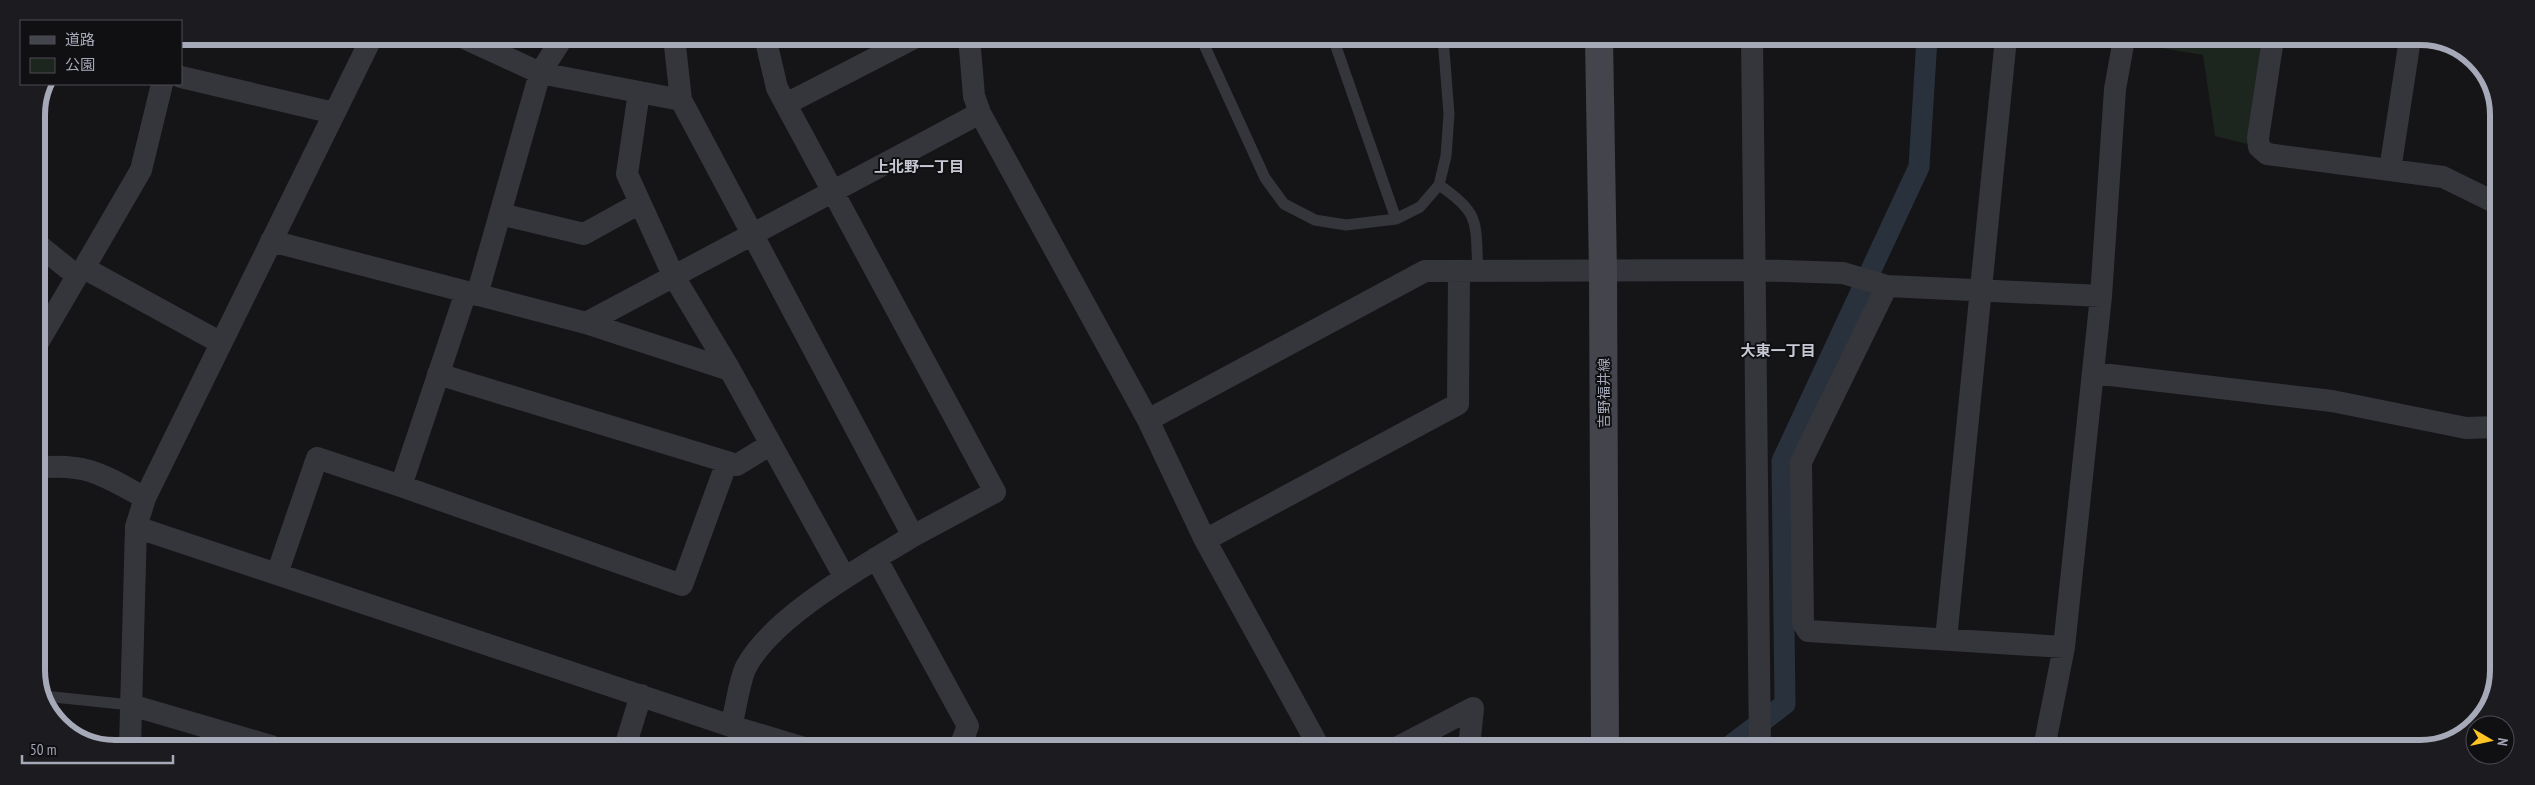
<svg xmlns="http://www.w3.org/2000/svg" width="2535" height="785" font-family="'PT Sans Narrow','Noto Sans JP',sans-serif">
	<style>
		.green { fill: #1c251e }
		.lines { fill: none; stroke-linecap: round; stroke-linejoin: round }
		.canal { stroke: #29323c; stroke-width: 21 }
		.service { stroke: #35363c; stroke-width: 11 }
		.minor { stroke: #35363c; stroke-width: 22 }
		.secondary { stroke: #43444c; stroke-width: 28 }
		.labels { text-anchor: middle; stroke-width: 4; stroke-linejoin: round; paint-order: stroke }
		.street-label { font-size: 14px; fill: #a5a9b8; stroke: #100f12 }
		.neighbourhood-label { font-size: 15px; font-weight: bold; fill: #c6c9d4; stroke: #100f12 }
		.rim { fill: none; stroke: #a5a9b8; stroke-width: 6 }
	</style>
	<rect width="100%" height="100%" fill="#151417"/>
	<path class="green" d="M2131 39H2274L2259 147 2215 136 2203 55 2131 43Z"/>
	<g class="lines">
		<path class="canal" d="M1727 748 1785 704 1782 461 1919 167 1927 38"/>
		<path class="service" d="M1201 38 1265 178 1284 204 1315 220 1346 225 1396 219 1420 207 1439 185 1446 156 1449 114 1443 38
			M1333 38 1396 219
			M1439 185C1482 214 1475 223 1478 272
			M44 696 131 705"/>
		<path class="minor" d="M462 37 540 73 681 100 913 536C864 566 773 616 746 667 739 681 736 709 731 726
			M674 37 681 100
			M765 37 777 88 995 492 913 536
			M969 37 974 96 980 113 1148 420 1205 540 1319 747
			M1752 38 1760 748
			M2273 39 2258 138 2259 147 2267 154 2443 177 2498 204
			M181 77 334 113
			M639 92 627 174 673 275 730 370 845 578
			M786 104 916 37
			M2390 170 2410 39
			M500 214 584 234 640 203
			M271 241 586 323 730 370
			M36 243 77 276 84 268 141 170 162 84
			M84 268 221 343
			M1887 286 1801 462 1803 623 1808 631 2064 647
			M477 295 540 73 563 37
			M586 323 980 113
			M36 346 77 276
			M2093 373 2332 401 2466 428 2497 427
			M438 374 737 465 771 444
			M1148 420 1425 271 1754 270 1843 273 1887 286 2101 296
			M36 468C86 462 103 475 145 498
			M401 486 466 292
			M136 527 731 726 801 747
			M1205 540 1458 404 1459 272
			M876 558 968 726 960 747
			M277 574 317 458 401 486 682 585 727 462
			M1946 639 2006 38
			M131 705 271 746
			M130 746 136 527 145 498 372 37
			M625 747 641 695
			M1396 748 1473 708 1469 748
			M2044 748 2064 647 2101 296 2115 89 2124 39"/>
		<path class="secondary" d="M1599 38 1603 272 1605 748"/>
	</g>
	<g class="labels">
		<g class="street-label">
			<text transform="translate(1604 393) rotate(-90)" y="5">吉野福井線</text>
		</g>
		<g class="neighbourhood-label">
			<text x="919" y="172">上北野一丁目</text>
			<text x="1778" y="356">大東一丁目</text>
		</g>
	</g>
	<path d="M0 0H2535V785H0ZM115 45H2420A70 70 0 0 1 2490 115V670A70 70 0 0 1 2420 740H115A70 70 0 0 1 45 670V115A70 70 0 0 1 115 45Z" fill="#1c1b1f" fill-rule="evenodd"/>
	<path class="rim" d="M115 45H2420A70 70 0 0 1 2490 115V670A70 70 0 0 1 2420 740H115A70 70 0 0 1 45 670V115A70 70 0 0 1 115 45Z"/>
	<rect x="20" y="20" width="162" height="65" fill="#100f12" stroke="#4c4d54"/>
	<rect x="30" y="36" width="25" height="8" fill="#43444c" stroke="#4c4d54"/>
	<text x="65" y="45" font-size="15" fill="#a5a9b8">道路</text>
	<rect x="30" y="58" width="25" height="15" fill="#1c251e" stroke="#4c4d54"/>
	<text x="65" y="70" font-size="15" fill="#a5a9b8">公園</text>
	<g transform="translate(2490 740) rotate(99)"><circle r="24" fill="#100f12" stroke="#4c4d54"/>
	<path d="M0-4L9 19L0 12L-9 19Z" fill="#ffc524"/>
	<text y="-8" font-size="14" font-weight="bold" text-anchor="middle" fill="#a5a9b8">N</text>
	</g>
	<path d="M22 755v8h151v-8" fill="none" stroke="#a5a9b8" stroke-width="2.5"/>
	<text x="30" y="755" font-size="15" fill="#a5a9b8" stroke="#100f12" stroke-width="4" paint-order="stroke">50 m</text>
</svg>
